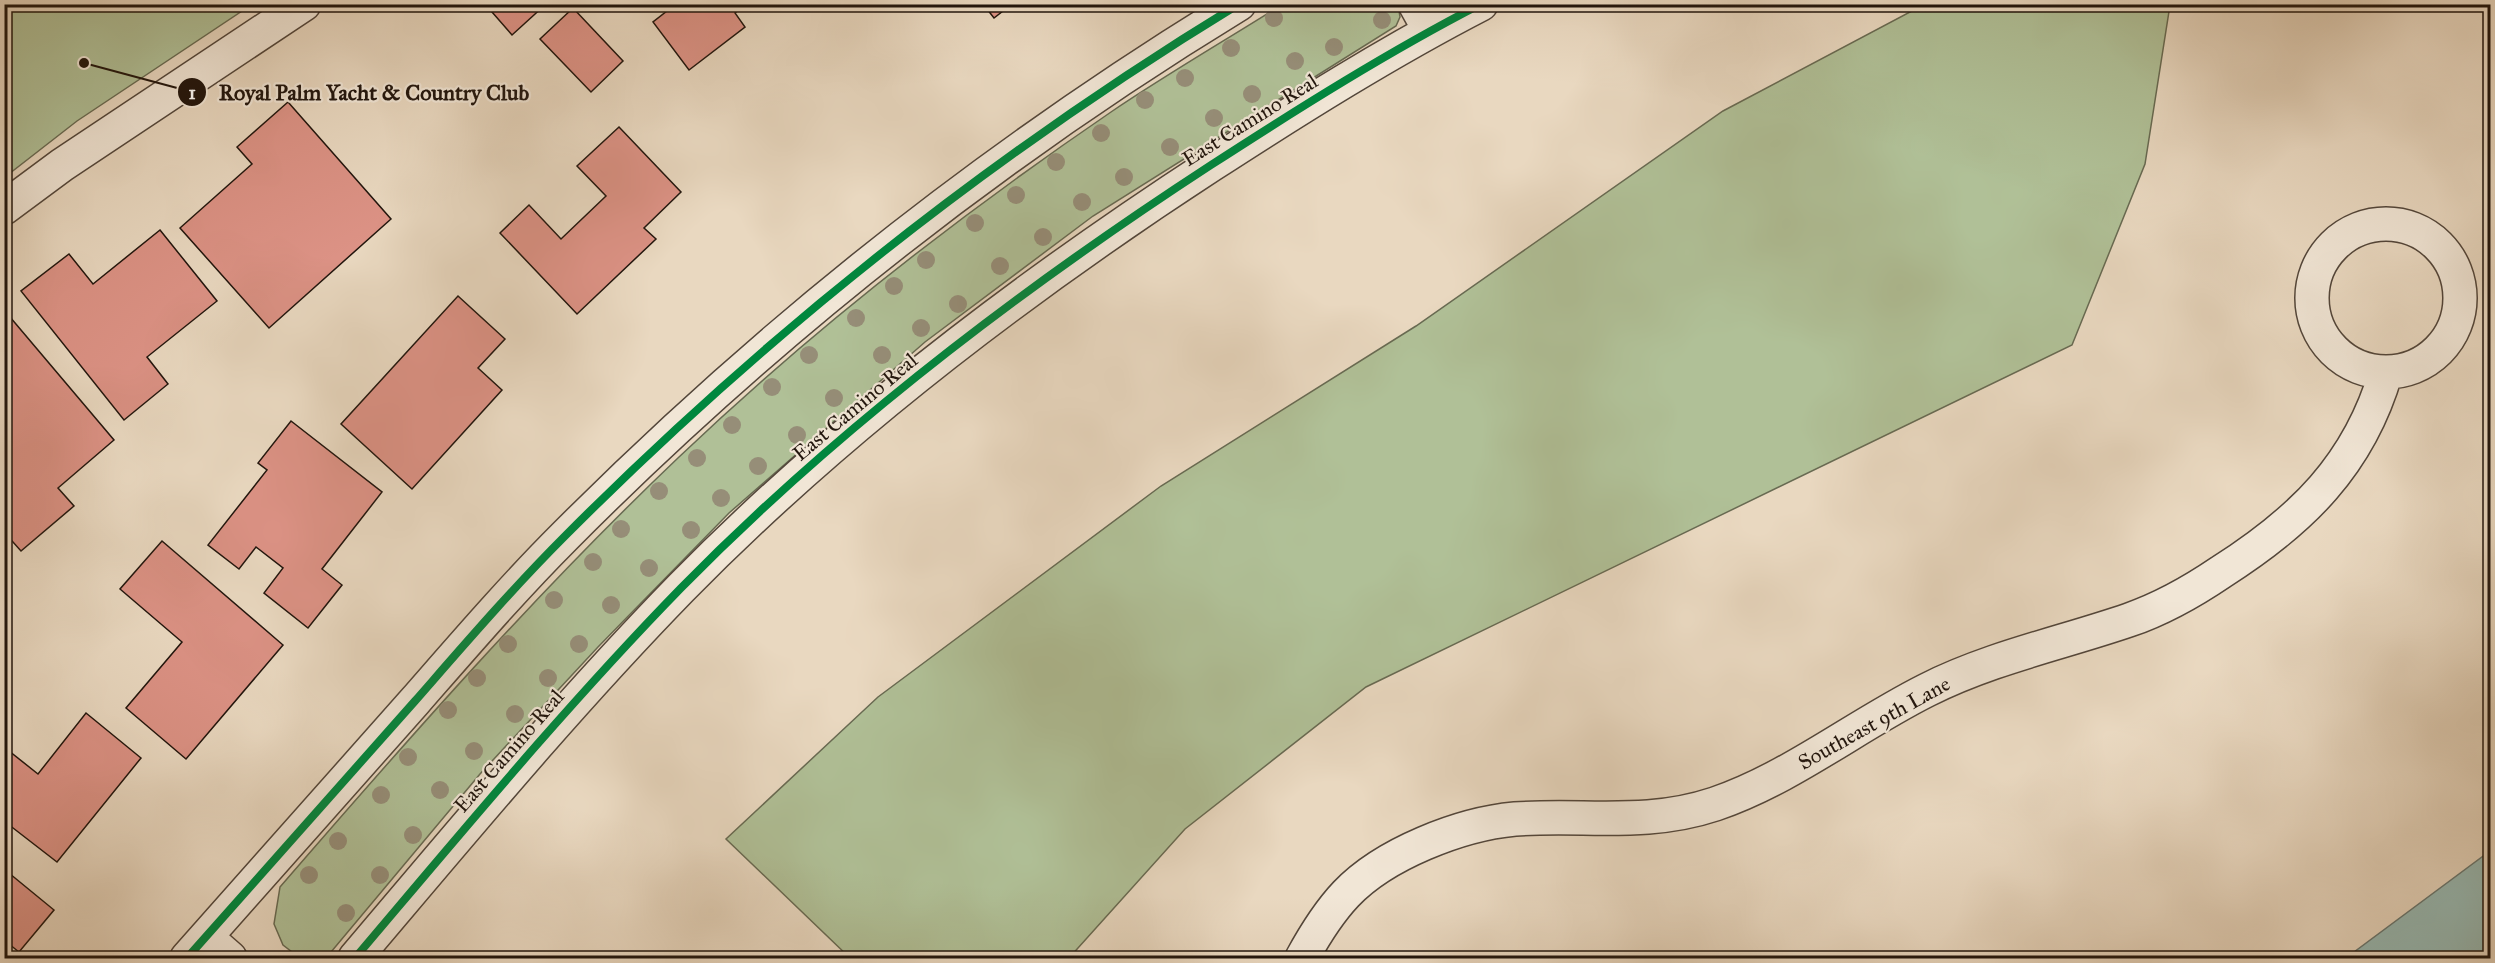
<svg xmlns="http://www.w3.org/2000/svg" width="2495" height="963" font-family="'IM FELL Great Primer',serif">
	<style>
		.green { fill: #b0c097; stroke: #686a52; stroke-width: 1.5 }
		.water { fill: #97b9b3; stroke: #687771; stroke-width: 1.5 }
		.building { fill: #dc9285; stroke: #21150d; stroke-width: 1.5 }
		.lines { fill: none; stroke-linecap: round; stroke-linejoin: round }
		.minor-casing { stroke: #53463a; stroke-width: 36 }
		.minor { stroke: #f1e6d6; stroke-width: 33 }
		.cycleway-casing { stroke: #f1e6d6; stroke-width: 11 }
		.cycleway { stroke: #00873e; stroke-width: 8 }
		.tree { fill: #968e78 }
		.labels { text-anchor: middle; stroke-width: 4.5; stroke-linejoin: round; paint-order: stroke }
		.street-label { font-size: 21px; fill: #21150d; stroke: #f1e6d6 }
		.leader { fill: none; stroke: #21150d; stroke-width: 2 }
		.callout-dot { fill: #21150d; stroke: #f1e6d6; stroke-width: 2 }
		.mark-label { font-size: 18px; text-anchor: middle; font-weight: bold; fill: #fff }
		.callout-label { font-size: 22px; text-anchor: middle; font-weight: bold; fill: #21150d; stroke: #f1e6d6; stroke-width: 4.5; stroke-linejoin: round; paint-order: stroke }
	</style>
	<rect width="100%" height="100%" fill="#e9d8c0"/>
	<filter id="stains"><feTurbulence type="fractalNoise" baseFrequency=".00333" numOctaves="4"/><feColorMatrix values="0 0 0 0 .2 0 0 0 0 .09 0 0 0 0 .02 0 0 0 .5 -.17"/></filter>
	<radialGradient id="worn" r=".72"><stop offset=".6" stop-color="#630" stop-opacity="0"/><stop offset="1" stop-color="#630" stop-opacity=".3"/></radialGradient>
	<path class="green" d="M1283 4 1398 5 1400 17 1396 26 1093 216 925 342 729 513 598 647 480 774 326 958H300L283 945 274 924 280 887C408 739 537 592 679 457 812 330 960 215 1111 112 1167 74 1226 40 1283 4Z
		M1925 4 2170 5 2145 164 2072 345 1366 687 1185 829 1069 958H850L726 839 878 697 1161 486 1416 326 1723 111Z
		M4 5 5 4 251 5 77 121 5 177Z"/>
	<path class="water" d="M2490 851V958H2346Z"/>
	<path class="building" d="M485 4H546L512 35Z
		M676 4H746L735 13 745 27 689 70 653 22Z
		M983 4H1012L994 18Z
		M573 8 623 61 591 92 540 39Z
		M288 102 391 219 269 328 180 228 252 164 237 147Z
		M619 127 681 192 644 228 656 239 577 314 500 233 529 205 561 239 606 196 577 166Z
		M160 230 217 301 147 357 168 384 124 420 21 291 69 254 93 284Z
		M458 296 505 339 478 368 502 390 412 489 341 424Z
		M10 317 114 440 58 488 74 506 21 551 4 532V322Z
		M291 421 382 492 322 569 342 585 308 628 264 593 283 568 256 547 239 569 208 545 267 470 258 463Z
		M162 541 283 645 186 759 126 708 182 642 120 589Z
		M86 713 141 758 57 862 4 821V747L38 774Z
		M4 869 54 910 19 952 4 940Z"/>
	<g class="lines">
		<defs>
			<path id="minor" d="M1415 4 1430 31
				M4 208 62 165 304 4
				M2312 298a74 74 0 1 1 148 0a74 74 0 1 1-148 0Z
				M206 937 230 958
				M187 958C263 873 339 787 415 701 464 645 512 589 565 536 768 332 993 154 1239 4
				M355 958C461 833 566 706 681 588 839 427 1022 288 1211 165 1299 108 1388 52 1481 4
				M1302 958C1314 936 1328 913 1346 894 1384 854 1460 824 1515 819 1585 814 1646 827 1715 804 1791 778 1855 726 1927 690 1990 658 2062 643 2129 620 2161 609 2193 591 2221 572 2301 521 2359 465 2386 372"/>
		</defs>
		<use href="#minor" class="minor-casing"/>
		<use href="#minor" class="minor"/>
		<defs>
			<path id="cycleway" d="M187 958C263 873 339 787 415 701 464 645 512 589 565 536 768 332 993 154 1239 4
				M355 958C461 833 566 706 681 588 839 427 1022 288 1211 165 1299 108 1388 52 1481 4"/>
		</defs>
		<use href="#cycleway" class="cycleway-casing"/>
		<use href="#cycleway" class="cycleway"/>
	</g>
	<g class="tree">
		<circle cx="1274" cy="18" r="9"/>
		<circle cx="1382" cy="20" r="9"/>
		<circle cx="1334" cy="47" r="9"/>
		<circle cx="1231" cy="48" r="9"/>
		<circle cx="1295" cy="61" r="9"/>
		<circle cx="1185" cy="78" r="9"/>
		<circle cx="1252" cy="94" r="9"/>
		<circle cx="1145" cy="100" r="9"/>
		<circle cx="1214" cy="118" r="9"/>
		<circle cx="1101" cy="133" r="9"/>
		<circle cx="1170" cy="147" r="9"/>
		<circle cx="1056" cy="162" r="9"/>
		<circle cx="1124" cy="177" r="9"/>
		<circle cx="1016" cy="195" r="9"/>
		<circle cx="1082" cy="202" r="9"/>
		<circle cx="975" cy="223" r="9"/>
		<circle cx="1043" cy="237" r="9"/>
		<circle cx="926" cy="260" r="9"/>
		<circle cx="1000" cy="266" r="9"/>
		<circle cx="894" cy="286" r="9"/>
		<circle cx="958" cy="304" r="9"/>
		<circle cx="856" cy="318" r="9"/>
		<circle cx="921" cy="328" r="9"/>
		<circle cx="809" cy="355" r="9"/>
		<circle cx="882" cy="355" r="9"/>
		<circle cx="772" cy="387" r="9"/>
		<circle cx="834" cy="398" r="9"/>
		<circle cx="732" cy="425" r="9"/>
		<circle cx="797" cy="435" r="9"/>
		<circle cx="697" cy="458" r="9"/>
		<circle cx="758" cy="466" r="9"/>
		<circle cx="659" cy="491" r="9"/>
		<circle cx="721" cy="498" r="9"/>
		<circle cx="621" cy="529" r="9"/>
		<circle cx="691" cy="530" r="9"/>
		<circle cx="593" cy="562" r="9"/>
		<circle cx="649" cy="568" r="9"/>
		<circle cx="554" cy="600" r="9"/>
		<circle cx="611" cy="605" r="9"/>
		<circle cx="508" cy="644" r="9"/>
		<circle cx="579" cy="644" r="9"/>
		<circle cx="477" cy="678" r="9"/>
		<circle cx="548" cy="678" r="9"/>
		<circle cx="448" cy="710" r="9"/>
		<circle cx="515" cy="714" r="9"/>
		<circle cx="474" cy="751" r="9"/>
		<circle cx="408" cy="757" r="9"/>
		<circle cx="440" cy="790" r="9"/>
		<circle cx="381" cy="795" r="9"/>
		<circle cx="413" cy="835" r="9"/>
		<circle cx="338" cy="841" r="9"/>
		<circle cx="309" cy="875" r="9"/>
		<circle cx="380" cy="875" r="9"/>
		<circle cx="346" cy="913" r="9"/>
	</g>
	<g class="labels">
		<g class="street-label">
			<text transform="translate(1250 120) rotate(-32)" y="7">East Camino Real</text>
			<text transform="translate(855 407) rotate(-40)" y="7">East Camino Real</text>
			<text transform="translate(1874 723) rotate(-29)" y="7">Southeast 9th Lane</text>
			<text transform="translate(509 751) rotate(-49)" y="7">East Camino Real</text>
		</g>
	</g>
	<path class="leader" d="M84 63L192 92"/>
	<g class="callout-dot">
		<circle cx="84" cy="63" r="6"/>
		<circle cx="192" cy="92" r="15"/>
	</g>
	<g class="mark-label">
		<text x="192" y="99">1</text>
	</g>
	<g class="callout-label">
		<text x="374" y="100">Royal Palm Yacht &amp; Country Club</text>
	</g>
	<rect width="2495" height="963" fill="none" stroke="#e9d8c0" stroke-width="24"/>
	<rect x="6" y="6" width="2483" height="951" fill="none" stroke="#21150d" stroke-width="3"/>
	<rect x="12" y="12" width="2471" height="939" fill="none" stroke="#21150d" stroke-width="1.5"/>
	<rect width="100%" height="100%" filter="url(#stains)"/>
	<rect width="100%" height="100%" fill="url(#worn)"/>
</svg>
